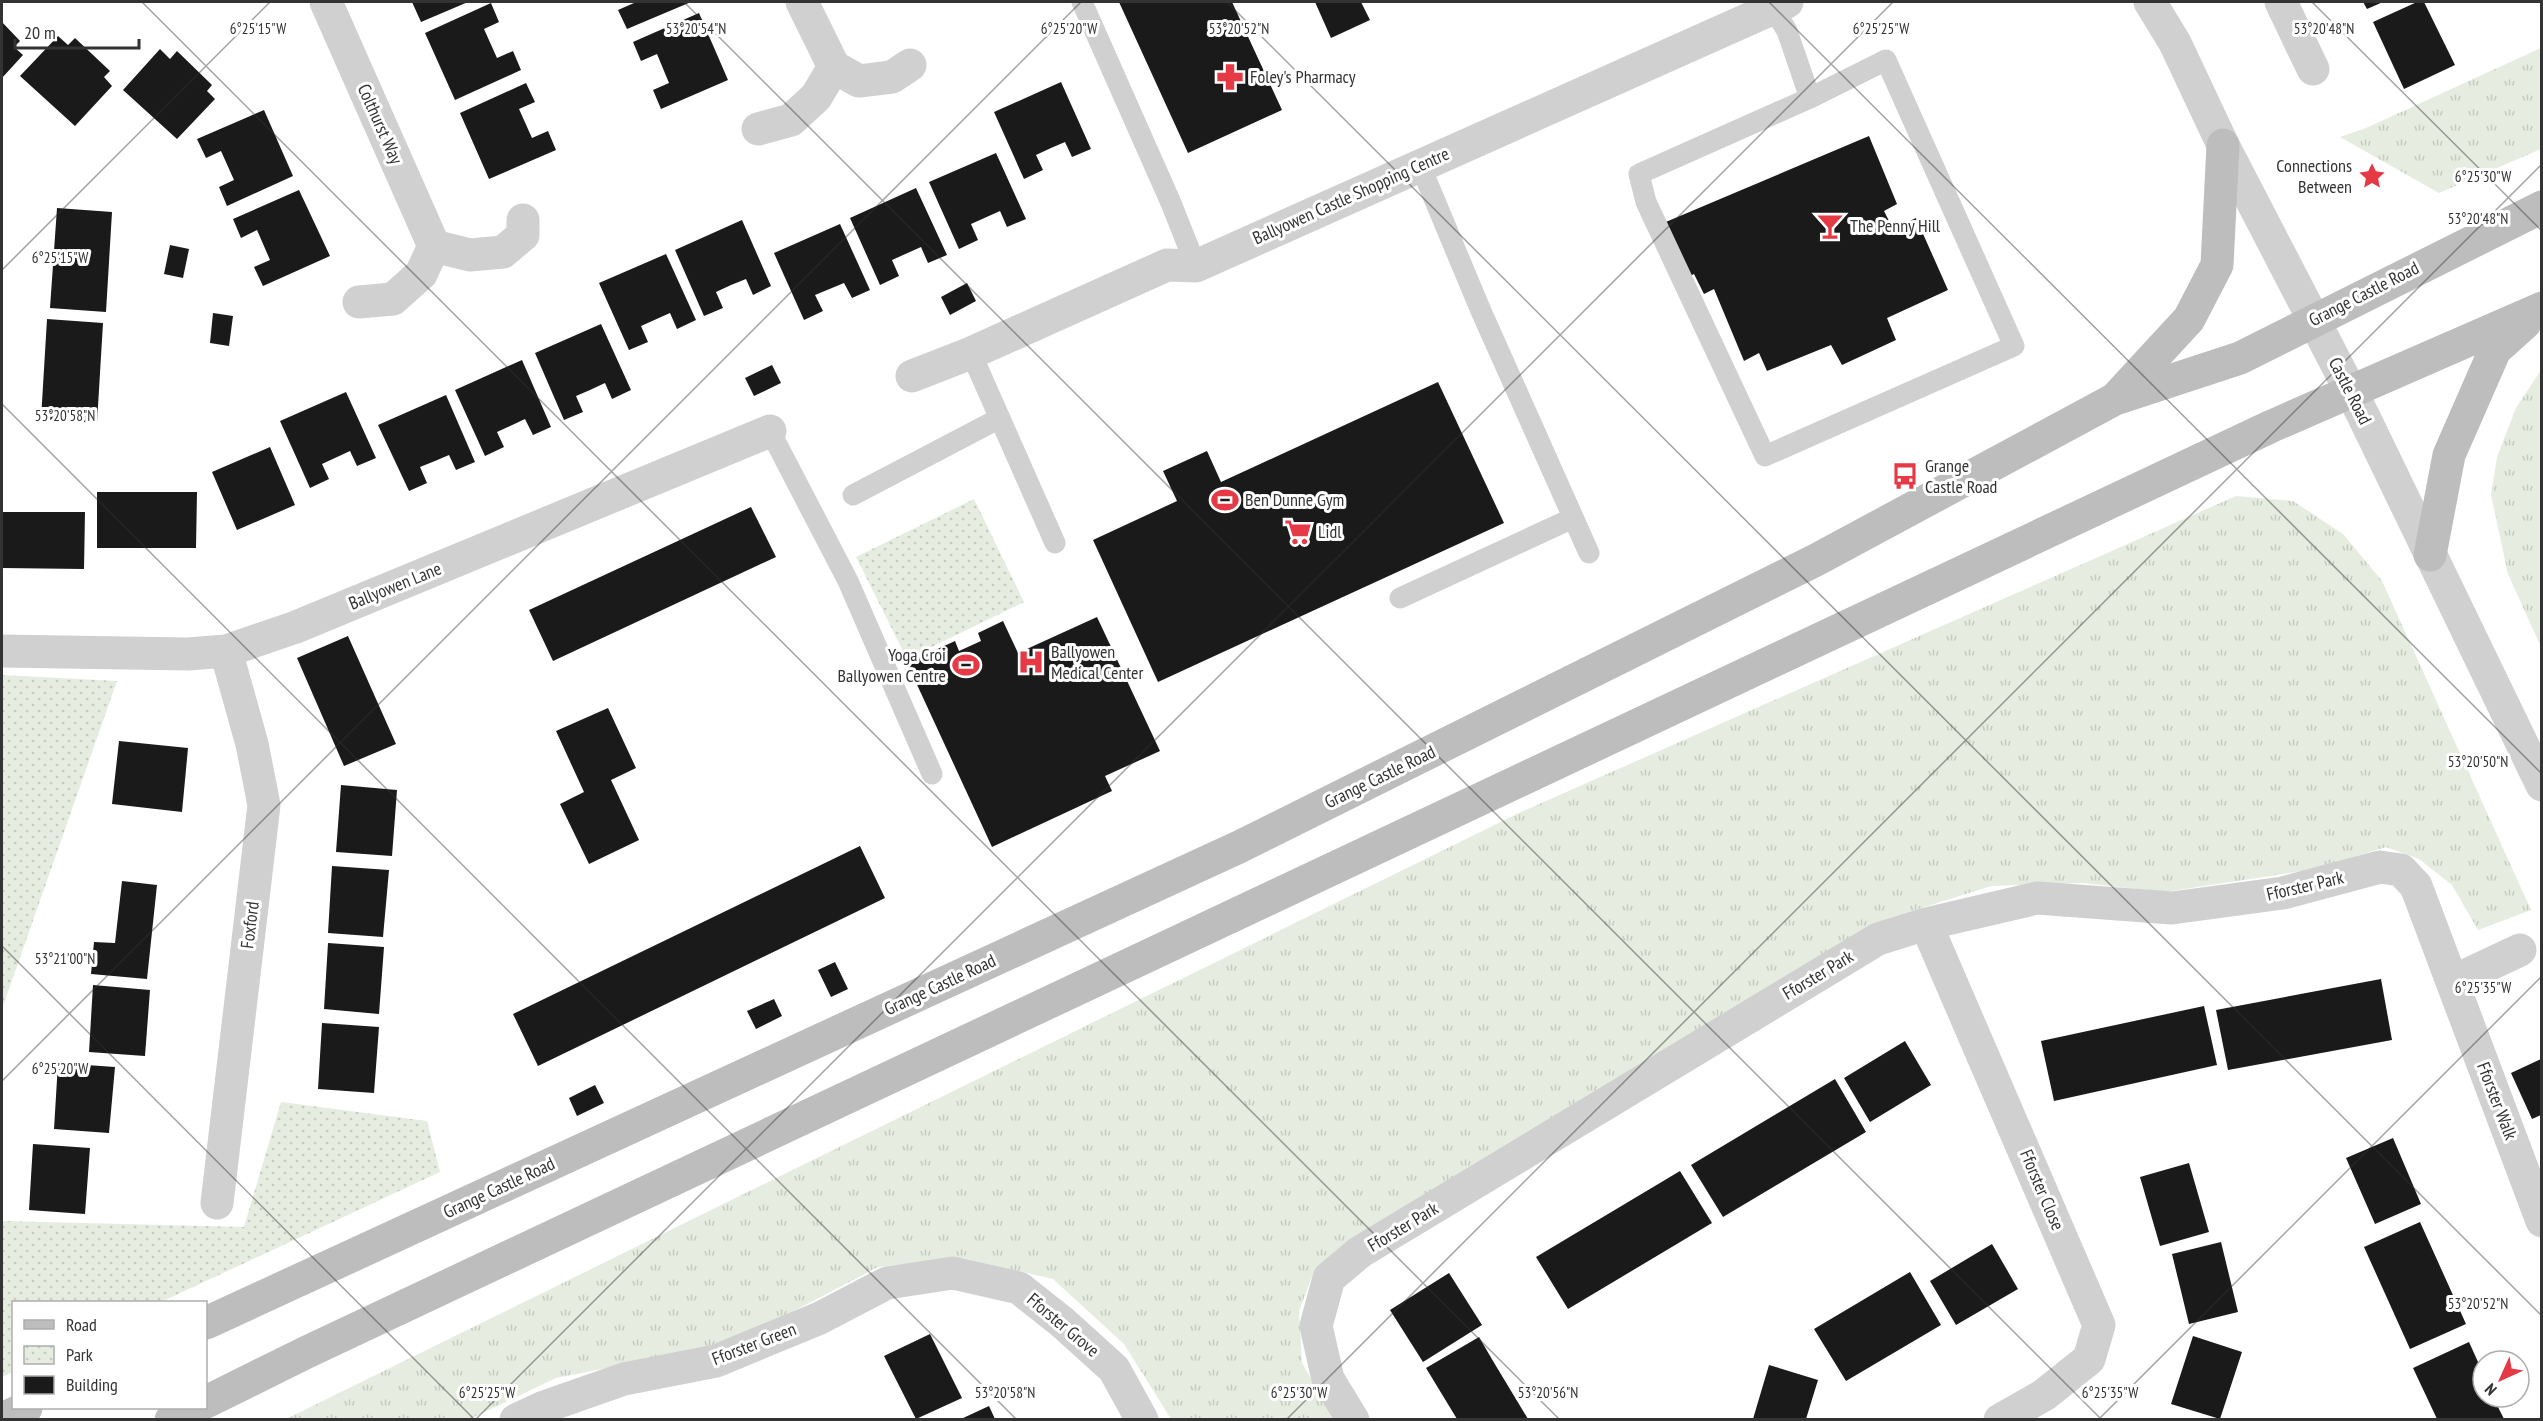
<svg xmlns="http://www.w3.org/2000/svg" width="2543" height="1421" font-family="'PT Sans Narrow',sans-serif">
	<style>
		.grass { fill: url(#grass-tufts) }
		.park { fill: url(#park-dots) }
		.building { fill: #1a1a1a }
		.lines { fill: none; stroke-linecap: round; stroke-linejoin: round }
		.service { stroke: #d0d0d0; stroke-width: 21 }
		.minor { stroke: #d0d0d0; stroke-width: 33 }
		.tertiary { stroke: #d0d0d0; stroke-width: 33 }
		.secondary { stroke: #bdbdbd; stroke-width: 33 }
		.ticks { fill: none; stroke: #333; stroke-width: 1.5; stroke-opacity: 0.45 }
		.labels { text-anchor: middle; stroke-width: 6; stroke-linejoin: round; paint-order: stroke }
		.poi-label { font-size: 18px; fill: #333; stroke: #fff; text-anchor: start }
		.street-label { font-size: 18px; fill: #333; stroke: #fff }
		.ticks-label { font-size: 15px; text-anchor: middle; fill: #333; stroke: #fff; stroke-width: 6; stroke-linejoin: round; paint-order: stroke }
	</style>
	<defs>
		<pattern id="grass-tufts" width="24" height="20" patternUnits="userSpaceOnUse" patternTransform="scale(1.5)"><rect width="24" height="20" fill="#e6ecdf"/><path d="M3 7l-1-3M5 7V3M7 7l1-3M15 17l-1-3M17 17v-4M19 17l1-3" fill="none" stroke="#c6cbc0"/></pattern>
		<pattern id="park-dots" width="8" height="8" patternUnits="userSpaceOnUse" patternTransform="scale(1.5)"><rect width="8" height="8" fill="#e6ecdf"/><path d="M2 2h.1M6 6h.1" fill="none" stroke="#c6cbc0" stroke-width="1.8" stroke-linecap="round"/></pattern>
	</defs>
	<rect width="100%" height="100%" fill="#fff"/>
	<path class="grass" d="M2541 48V149L2439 193 2340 137 2366 128Z
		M2541 370V647L2508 574 2491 495 2497 457 2516 408Z
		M2236 496 2293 501 2343 534 2382 581 2531 910 2478 930 2452 885 2419 859 2386 847 2315 869 2165 892 2082 883 1991 886 1890 918 1343 1246 1314 1271 1299 1311 1302 1363 1335 1419H1171L1124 1344 1053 1279 962 1258 878 1267 750 1334 703 1349 556 1378 470 1419 284 1420 1521 812Z"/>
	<path class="park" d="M974 499 1024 602 907 659 856 557Z
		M2 675 117 681 2 1009Z
		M281 1102 427 1121 440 1172 161 1302H14L13 1372 2 1377V1221L244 1227Z"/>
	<path class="building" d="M412 2H468L421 22Z
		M633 2H691L627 29 618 10 634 3Z
		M1119 2H1232L1282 110 1188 153Z
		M1315 2H1361L1370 20 1331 38Z
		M2363 2H2383L2367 9Z
		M2417 2H2424L2455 65 2404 89 2373 22Z
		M491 3 499 22 484 29 497 58 513 51 521 70 455 100 425 33Z
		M699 13 728 80 661 109 653 90 669 83 657 54 641 61 633 42Z
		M2 22 20 41 14 47 23 55 2 78Z
		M58 36 68 45 75 38 110 71 104 77 112 86 75 126 20 76Z
		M160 49 170 59 177 51 212 85 207 91 215 99 177 139 123 90Z
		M1061 82 1091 149 1072 157 1065 142 1051 148 1036 155 1043 170 1024 179 994 112Z
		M526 83 535 102 519 109 532 138 548 131 556 150 489 179 460 113Z
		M264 110 293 176 227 206 219 187 234 180 221 151 206 158 197 139Z
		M1869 136 1897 204 1884 211 1893 229 1916 218 1948 290 1887 318 1896 340 1842 365 1831 345 1767 371 1759 353 1744 361 1714 289 1704 294 1694 274 1686 278 1661 224Z
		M996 153 1026 219 1007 227 1000 211 971 224 978 240 959 249 929 182Z
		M916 188 947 255 928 263 921 247 892 260 899 276 880 285 850 218Z
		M299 190 330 256 263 286 254 267 270 260 257 230 241 238 233 219Z
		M57 208 112 212 106 312 50 308Z
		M742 220 771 286 753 295 746 279 731 285 716 292 723 308 704 316 675 250Z
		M840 224 870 290 852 298 844 283 815 295 823 311 804 320 774 253Z
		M170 245 189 249 183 278 164 274Z
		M666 254 696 320 677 329 670 313 641 326 648 342 629 350 599 283Z
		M967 283 976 301 950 315 941 297Z
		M213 313 233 316 229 346 210 343Z
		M47 319 103 323 97 423 41 419Z
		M601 324 631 390 612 399 605 383 590 390 576 396 583 412 564 420 535 353Z
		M522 360 551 427 533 435 525 419 497 432 504 447 485 456 455 390Z
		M772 365 781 383 754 396 745 378Z
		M1438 382 1504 523 1158 682 1093 540 1177 501 1163 471 1207 451 1221 482Z
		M346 392 376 458 357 466 350 451 322 464 329 479 310 488 280 421Z
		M446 395 475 462 456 470 449 455 435 461 420 467 427 483 409 491 378 425Z
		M270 447 295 505 237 530 212 472Z
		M97 492H197L196 548H97Z
		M751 507 776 557 553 661 529 610Z
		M2 512H85L84 569 2 568Z
		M1097 617 1160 751 1105 776 1112 791 992 847 907 663 955 641 959 651 981 641 978 633 1003 621 1018 653Z
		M348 636 396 744 344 766 297 658Z
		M608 708 636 768 611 780 639 840 589 864 560 804 584 792 556 731Z
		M119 741 188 748 182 812 112 804Z
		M341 785 397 790 392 856 336 852Z
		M860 846 885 898 538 1066 513 1014Z
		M332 866 389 870 383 937 328 933Z
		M122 881 157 885 147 979 91 974 94 942 115 943Z
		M328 943 384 947 379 1014 324 1009Z
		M835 962 848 989 831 997 818 970Z
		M2381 979 2392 1040 2228 1070 2216 1010Z
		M93 985 150 990 145 1056 89 1052Z
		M774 999 782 1016 756 1029 747 1011Z
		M2204 1006 2217 1065 2054 1101 2041 1041Z
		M322 1023 379 1027 374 1093 318 1089Z
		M1905 1041 1931 1085 1870 1122 1844 1078Z
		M2541 1059V1115L2532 1119 2511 1073Z
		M58 1063 115 1067 109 1133 54 1129Z
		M1835 1079 1866 1132 1723 1217 1691 1165Z
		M595 1085 604 1103 577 1116 569 1098Z
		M2393 1138 2421 1204 2375 1224 2346 1158Z
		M33 1144 90 1148 85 1214 29 1210Z
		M2189 1163 2209 1232 2160 1246 2140 1177Z
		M1680 1171 1712 1223 1568 1309 1536 1257Z
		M2420 1222 2466 1324 2410 1349 2364 1247Z
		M2221 1242 2238 1312 2189 1324 2172 1254Z
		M1992 1244 2018 1289 1956 1325 1930 1281Z
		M1910 1272 1941 1325 1846 1381 1814 1329Z
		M1449 1273 1482 1325 1423 1362 1390 1310Z
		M930 1334 962 1398 916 1419 884 1356Z
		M2193 1336 2242 1352 2220 1419 2171 1404Z
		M1479 1337 1493 1361 1528 1419H1457L1426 1368Z
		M2469 1342 2483 1373V1397H2493L2504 1419H2437L2413 1368Z
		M1769 1365 1818 1380 1806 1419H1753Z
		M989 1406 995 1419H961Z"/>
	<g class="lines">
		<path class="service" d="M1082 2 1171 203 1196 266
			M1773 8 1787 31 1810 98 1886 60 2014 346 1765 456 1646 202 1639 174 1810 98
			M1420 165 1481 311 1589 553
			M971 353 1055 543
			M770 431 848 581 932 774
			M853 495 1000 418
			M1400 598 1573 518"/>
		<path class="minor" d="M326 2 434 246 470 255 503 252 523 235V220
			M2281 2 2313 69
			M834 67 859 81 892 77 910 65
			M758 129 791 120 816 97 834 67 802 2
			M359 302 393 299 421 274 434 246
			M912 376 971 353 1167 265 1196 266 1787 2
			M2 651 188 654 226 651 296 627 770 431
			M1926 924 2099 1325 2089 1359 2044 1395 2000 1420
			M2452 982 2520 950
			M217 1203 264 805 252 744 226 651
			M516 1420 544 1407 624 1379 716 1361 820 1318 887 1283 953 1273 1019 1288 1062 1322 1114 1369 1142 1420
			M1353 1420 1328 1379 1316 1326 1329 1278 1360 1252 1878 939 1926 924 2037 898 2172 908 2283 893 2380 867 2401 870 2416 886 2542 1221"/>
		<path class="tertiary" d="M2150 2 2175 43 2223 145 2363 415 2542 785"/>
		<path class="secondary" d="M2116 398 2189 319 2217 265 2223 145
			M2430 555 2449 455 2495 350 2525 323
			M206 1323 1239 847 1816 560 2115 399 2240 358 2542 207
			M206 1402 307 1352 2272 426 2542 308
			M2 1419 26 1408
			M171 1420 195 1408"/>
	</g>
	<path class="ticks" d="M142 2 1560 1420M684 2 2102 1420M1227 2 2542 1316M1769 2 2542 774M2312 2 2542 231M2 270 270 2M2 404 1017 1420M2 946 475 1420M2 1081 1081 2M475 1420 1893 2M1286 1420 2542 164M2098 1420 2542 976"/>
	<defs>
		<symbol id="pharmacy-bare" viewBox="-9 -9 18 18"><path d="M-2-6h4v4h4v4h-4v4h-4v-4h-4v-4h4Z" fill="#e63946" stroke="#fff" stroke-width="2.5" paint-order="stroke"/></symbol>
		<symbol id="sight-bare" viewBox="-9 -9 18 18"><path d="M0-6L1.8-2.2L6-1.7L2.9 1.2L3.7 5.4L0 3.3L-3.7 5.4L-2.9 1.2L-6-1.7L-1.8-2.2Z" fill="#e63946" stroke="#fff" stroke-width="2.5" paint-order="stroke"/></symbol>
		<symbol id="bar-bare" viewBox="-9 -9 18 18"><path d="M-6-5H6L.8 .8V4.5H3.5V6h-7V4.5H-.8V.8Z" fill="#e63946" stroke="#fff" stroke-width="2.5" paint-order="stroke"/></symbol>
		<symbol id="bus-bare" viewBox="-9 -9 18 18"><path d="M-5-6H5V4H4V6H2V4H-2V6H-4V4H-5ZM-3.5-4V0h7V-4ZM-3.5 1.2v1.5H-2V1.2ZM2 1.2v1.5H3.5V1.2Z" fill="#e63946" stroke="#fff" stroke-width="2.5" paint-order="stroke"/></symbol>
		<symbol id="stadium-bare" viewBox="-9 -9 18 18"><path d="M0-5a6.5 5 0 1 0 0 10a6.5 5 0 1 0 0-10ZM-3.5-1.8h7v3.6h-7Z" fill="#e63946" stroke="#fff" stroke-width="2.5" paint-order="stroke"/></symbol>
		<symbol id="supermarket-bare" viewBox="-9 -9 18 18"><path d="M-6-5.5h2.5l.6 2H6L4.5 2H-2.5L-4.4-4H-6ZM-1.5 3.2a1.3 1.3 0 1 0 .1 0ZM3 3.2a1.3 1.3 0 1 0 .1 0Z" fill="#e63946" stroke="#fff" stroke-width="2.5" paint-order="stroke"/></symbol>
		<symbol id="hospital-bare" viewBox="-9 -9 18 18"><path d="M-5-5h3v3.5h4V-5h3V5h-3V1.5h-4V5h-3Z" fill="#e63946" stroke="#fff" stroke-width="2.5" paint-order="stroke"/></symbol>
	</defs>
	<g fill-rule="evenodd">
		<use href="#pharmacy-bare" x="1211" y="58" width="38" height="38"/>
		<use href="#sight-bare" x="2353" y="157" width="38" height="38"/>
		<use href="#bar-bare" x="1811" y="207" width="38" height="38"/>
		<use href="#bus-bare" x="1886" y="457" width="38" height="38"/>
		<use href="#stadium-bare" x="1206" y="481" width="38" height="38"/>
		<use href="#supermarket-bare" x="1279" y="513" width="38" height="38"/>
		<use href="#hospital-bare" x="1012" y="643" width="38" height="38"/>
		<use href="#stadium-bare" x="947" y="646" width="38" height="38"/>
	</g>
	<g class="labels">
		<g class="poi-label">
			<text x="1250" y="83">Foley's Pharmacy</text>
			<text x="2352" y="172" text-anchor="end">Connections<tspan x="2352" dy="21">Between</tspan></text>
			<text x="1850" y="232">The Penny Hill</text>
			<text x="1925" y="472">Grange<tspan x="1925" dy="21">Castle Road</tspan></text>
			<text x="1245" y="506">Ben Dunne Gym</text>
			<text x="1318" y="538">Lidl</text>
			<text x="1051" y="658">Ballyowen<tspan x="1051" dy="21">Medical Center</tspan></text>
			<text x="946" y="661" text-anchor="end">Yoga Croi<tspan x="946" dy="21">Ballyowen Centre</tspan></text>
		</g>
		<g class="street-label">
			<text transform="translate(380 124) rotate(66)" y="6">Colthurst Way</text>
			<text transform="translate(1351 196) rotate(-24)" y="6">Ballyowen Castle Shopping Centre</text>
			<text transform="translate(2364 294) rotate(-27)" y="6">Grange Castle Road</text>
			<text transform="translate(2350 391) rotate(63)" y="6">Castle Road</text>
			<text transform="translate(395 586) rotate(-22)" y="6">Ballyowen Lane</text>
			<text transform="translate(1380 777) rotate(-26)" y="6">Grange Castle Road</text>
			<text transform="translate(2305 886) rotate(-13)" y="6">Fforster Park</text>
			<text transform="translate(250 925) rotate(-83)" y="6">Foxford</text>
			<text transform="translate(1818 975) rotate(-31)" y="6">Fforster Park</text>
			<text transform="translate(940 985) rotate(-25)" y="6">Grange Castle Road</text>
			<text transform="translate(2497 1101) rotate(69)" y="6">Fforster Walk</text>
			<text transform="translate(499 1188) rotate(-25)" y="6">Grange Castle Road</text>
			<text transform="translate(2042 1190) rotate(67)" y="6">Fforster Close</text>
			<text transform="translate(1403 1227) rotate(-31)" y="6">Fforster Park</text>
			<text transform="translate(1063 1325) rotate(40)" y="6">Fforster Grove</text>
			<text transform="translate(754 1344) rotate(-21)" y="6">Fforster Green</text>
		</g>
	</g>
	<g class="ticks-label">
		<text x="258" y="34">6°25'15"W</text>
		<text x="696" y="34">53°20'54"N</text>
		<text x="1069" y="34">6°25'20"W</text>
		<text x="1239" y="34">53°20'52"N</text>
		<text x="1881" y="34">6°25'25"W</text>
		<text x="2324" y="34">53°20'48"N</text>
		<text x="2483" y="182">6°25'30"W</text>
		<text x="2478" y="224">53°20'48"N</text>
		<text x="60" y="263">6°25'15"W</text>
		<text x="65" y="421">53°20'58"N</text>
		<text x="2478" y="767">53°20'50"N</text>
		<text x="65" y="964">53°21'00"N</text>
		<text x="2483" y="993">6°25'35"W</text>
		<text x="60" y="1074">6°25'20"W</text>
		<text x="2478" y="1309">53°20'52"N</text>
		<text x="487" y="1398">6°25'25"W</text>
		<text x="1005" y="1398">53°20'58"N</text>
		<text x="1299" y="1398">6°25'30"W</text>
		<text x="1548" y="1398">53°20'56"N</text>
		<text x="2110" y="1398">6°25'35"W</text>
	</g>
	<rect width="2543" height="1421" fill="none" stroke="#333333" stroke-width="6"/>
	<rect x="12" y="1301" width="195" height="108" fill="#ffffff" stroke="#adadad" stroke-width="1.5"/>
	<rect x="24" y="1320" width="30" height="9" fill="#bdbdbd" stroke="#adadad" stroke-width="1.5"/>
	<text x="66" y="1331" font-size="18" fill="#333333">Road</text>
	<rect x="24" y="1346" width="30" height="18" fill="url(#park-dots)" stroke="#adadad" stroke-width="1.5"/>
	<text x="66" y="1361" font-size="18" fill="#333333">Park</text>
	<rect x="24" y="1376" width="30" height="18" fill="#1a1a1a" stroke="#adadad" stroke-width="1.5"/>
	<text x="66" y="1391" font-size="18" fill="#333333">Building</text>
	<g transform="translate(2501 1379) rotate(225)"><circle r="28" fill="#ffffff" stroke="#adadad" stroke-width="1.5"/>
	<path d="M0-4.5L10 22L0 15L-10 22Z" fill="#e63946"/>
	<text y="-9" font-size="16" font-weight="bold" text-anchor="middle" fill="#333333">N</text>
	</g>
	<path d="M15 39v9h124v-9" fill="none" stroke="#333333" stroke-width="3"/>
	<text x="24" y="39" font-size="18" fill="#333333" stroke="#ffffff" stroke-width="4.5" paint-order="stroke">20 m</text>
</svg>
